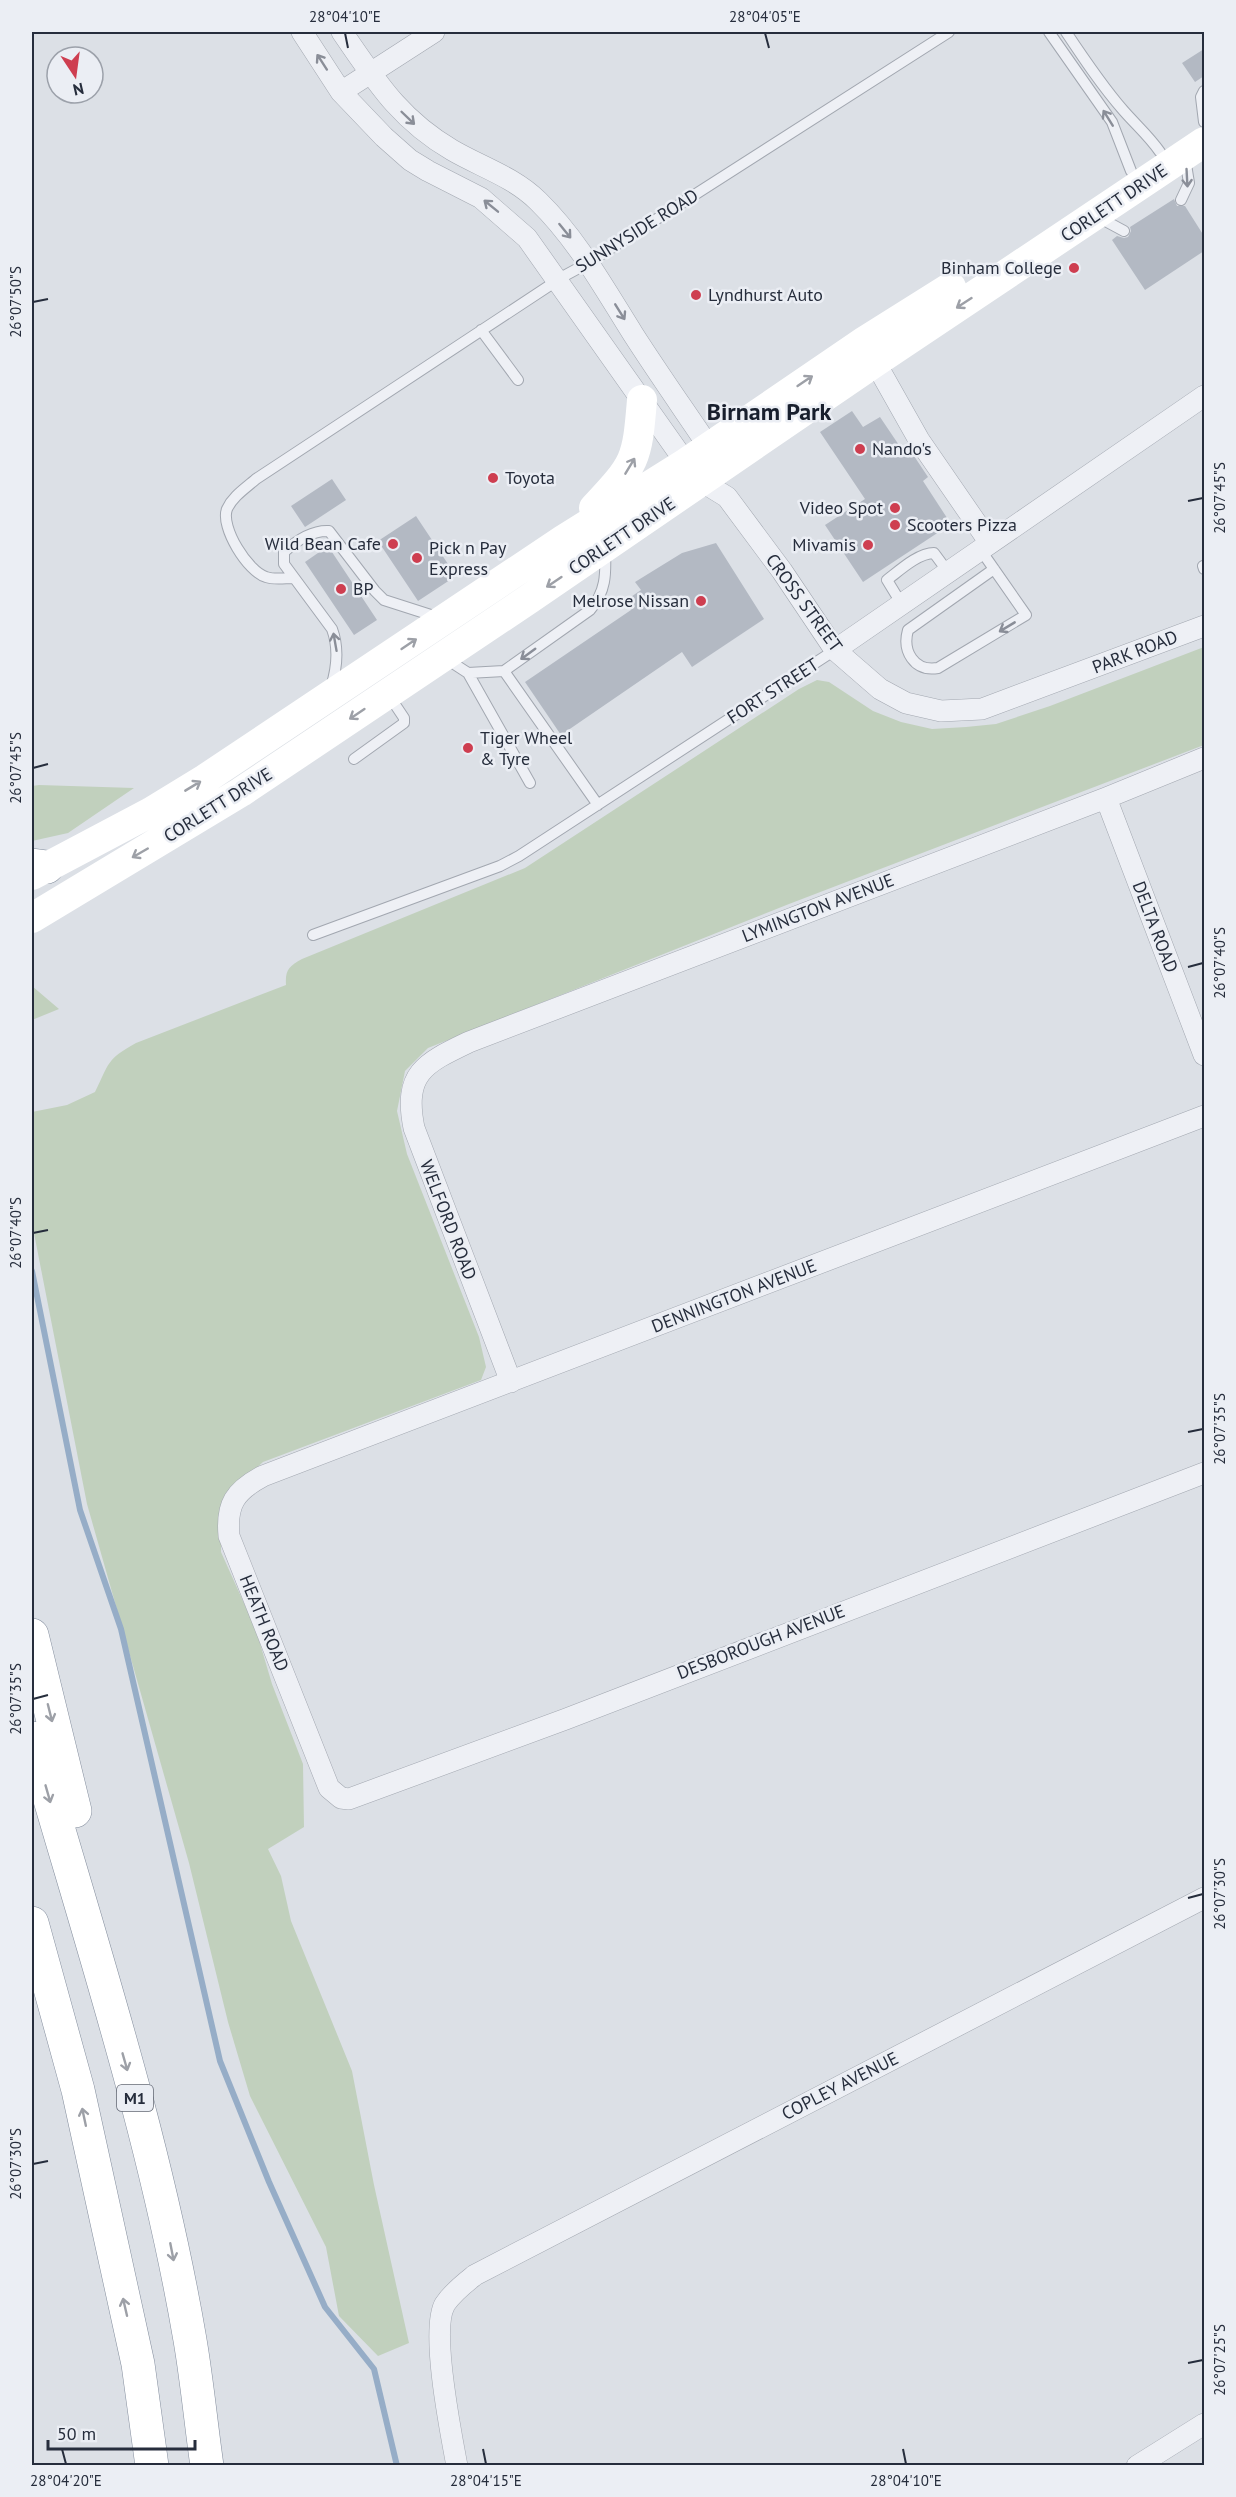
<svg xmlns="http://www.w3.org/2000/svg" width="1236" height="2497" font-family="'PT Sans',sans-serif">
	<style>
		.green { fill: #c1d0bd }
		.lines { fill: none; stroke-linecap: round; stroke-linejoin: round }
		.stream { stroke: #96adc7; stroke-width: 6 }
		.building { fill: #b3b9c3 }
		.lane-casing { stroke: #a2a7b0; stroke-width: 12 }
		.street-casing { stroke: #a2a7b0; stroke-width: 22 }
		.highway-casing { stroke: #838d9d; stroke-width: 34 }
		.lane { stroke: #eef0f5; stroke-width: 10 }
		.street { stroke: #eef0f5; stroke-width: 21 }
		.secondary { stroke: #fff; stroke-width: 30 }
		.highway { stroke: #fff; stroke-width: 33 }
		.oneway { stroke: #8a8e98 }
		.oneway2 { stroke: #9da0a7 }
		.ticks { fill: none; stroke: #262d3c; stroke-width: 2 }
		.poi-dot { fill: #ce3e50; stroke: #ebeef4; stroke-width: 2 }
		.labels { text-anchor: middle; stroke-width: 5; stroke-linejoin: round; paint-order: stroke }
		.shield { fill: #ebeef4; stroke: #616773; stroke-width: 1.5 }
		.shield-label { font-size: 16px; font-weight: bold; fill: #262d3c }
		.street-label { font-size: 18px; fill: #262d3c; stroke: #ebeef4 }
		.poi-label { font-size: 18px; fill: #262d3c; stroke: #ebeef4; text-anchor: start }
		.district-label { font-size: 24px; font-weight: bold; fill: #181f2d; stroke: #ebeef4 }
		.neatline { fill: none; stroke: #262d3c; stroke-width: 2 }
		.ticks-label { font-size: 15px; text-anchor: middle; fill: #262d3c }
	</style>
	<rect width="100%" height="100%" fill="#dce0e6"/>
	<path class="green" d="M1204 647V745L789 904 428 1048 405 1071 397 1111 407 1154 479 1337 486 1367 481 1380 263 1462 231 1490 221 1521V1552L256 1630 272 1684 303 1764 304 1827 268 1849 281 1876 291 1921 352 2071 374 2185 409 2343 378 2356 339 2316 326 2247 250 2096 228 2022 189 1863 87 1504 32 1223V1112L67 1105 95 1092C110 1062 106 1060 136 1043L286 985C285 970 289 966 302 959L525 868 799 689 817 680 829 682 873 711 901 722 932 729 966 727 996 724 1050 706Z
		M32 786 39 785 134 788 68 833 32 841Z
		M32 986 59 1009 32 1020Z"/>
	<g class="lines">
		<path class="stream" d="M32 1271 80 1510 121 1629 220 2061 269 2182 325 2307 374 2369 397 2466"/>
	</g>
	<path class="building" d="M1204 49V76L1195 82 1182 63Z
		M1174 199 1177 206H1185L1204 236V251L1145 290 1112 240 1117 236 1124 238 1128 237 1131 231 1130 227Z
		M852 411 863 427 880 417 907 457 912 453 928 477 923 481 951 524 863 582 825 525 865 499 820 432Z
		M332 479 346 500 305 527 291 506Z
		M416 516 456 576 418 601 378 541Z
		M716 543 764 619 692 667 682 652 561 735 525 682 631 610 625 601 641 590 635 582 682 553Z
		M328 546 377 620 354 635 305 562Z"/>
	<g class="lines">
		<defs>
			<path id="lane" d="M1049 32 1112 122 1131 171
				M1066 32C1084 59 1102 86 1123 110 1136 125 1149 136 1160 152
				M1204 122 1201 97 1204 91
				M1181 200 1189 183 1185 158
				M1098 217 1124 231
				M481 330 518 380
				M980 549 1026 615 938 668C914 672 902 651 908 630L994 569
				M1203 566 1204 569
				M293 578C285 578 274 580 266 577 248 572 220 527 227 509 233 496 246 488 256 479L564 276 588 263 949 32
				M901 603 887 580C899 571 918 553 934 553L948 572
				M445 658 468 673 504 671 590 610C606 592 606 574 605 551
				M504 671 598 805
				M468 673 530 783
				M331 687C337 668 339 648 332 629L284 564V552C296 541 313 530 329 531L375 591 384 600 437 617
				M354 759 404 723V718L388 694
				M313 935 500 866 519 856 835 650"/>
			<path id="street" d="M302 32 341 92 384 137 410 160 428 171 481 198 527 238 686 463 701 481 727 497 782 571 835 650 880 689 906 703 941 711 982 709 1204 626
				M342 32C376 81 399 119 452 150 481 167 514 177 538 201 577 239 604 288 633 334 660 376 689 417 717 459
				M341 92 434 32
				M875 362 919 440 990 543
				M835 650 1204 396
				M1106 798 1204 1055
				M1204 1116 263 1476C235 1491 226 1504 229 1536L329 1788 341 1798 349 1799 566 1719 1204 1473
				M511 1382 414 1128C403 1073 425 1063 469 1042L1106 798 1204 758
				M457 2466C451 2434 430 2329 445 2304 453 2292 465 2283 475 2275L1204 1898
				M1137 2466 1204 2424"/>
			<path id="highway" d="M32 865 47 867
				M32 1635 75 1811
				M32 1738C89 1937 155 2135 190 2340 197 2381 201 2424 207 2466
				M32 1923 78 2090 138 2364 152 2466"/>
		</defs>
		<use href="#lane" class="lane-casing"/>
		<use href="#street" class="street-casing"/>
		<use href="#highway" class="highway-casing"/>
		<use href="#lane" class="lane"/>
		<use href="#street" class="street"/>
		<path class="secondary" d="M594 508C636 463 637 461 642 400
			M32 875 151 812 205 779 563 540 686 463 865 341 951 287
			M32 918 241 792 529 599 875 362 1204 142"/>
		<use href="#highway" class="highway"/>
	</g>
	<defs><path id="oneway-shaft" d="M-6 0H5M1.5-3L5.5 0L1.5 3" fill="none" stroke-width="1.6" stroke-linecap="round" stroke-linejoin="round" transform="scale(1.5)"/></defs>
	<g class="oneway">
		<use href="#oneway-shaft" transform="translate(322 62) rotate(-123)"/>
		<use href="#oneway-shaft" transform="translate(408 118) rotate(44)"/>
		<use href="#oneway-shaft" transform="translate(1108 118) rotate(-122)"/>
		<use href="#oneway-shaft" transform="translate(1187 178) rotate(87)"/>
		<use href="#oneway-shaft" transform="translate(491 206) rotate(-141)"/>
		<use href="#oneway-shaft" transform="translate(565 231) rotate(51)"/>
		<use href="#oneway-shaft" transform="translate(620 312) rotate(58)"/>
		<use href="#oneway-shaft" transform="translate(1007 627) rotate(149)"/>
		<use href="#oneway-shaft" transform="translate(335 642) rotate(-100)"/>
		<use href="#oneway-shaft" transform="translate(528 654) rotate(144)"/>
	</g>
	<g class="oneway2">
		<use href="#oneway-shaft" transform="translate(964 303) rotate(147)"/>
		<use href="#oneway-shaft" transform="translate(805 381) rotate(-34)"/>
		<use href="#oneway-shaft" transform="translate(630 466) rotate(-59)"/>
		<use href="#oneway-shaft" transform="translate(554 582) rotate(146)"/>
		<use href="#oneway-shaft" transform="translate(409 644) rotate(-34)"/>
		<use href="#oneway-shaft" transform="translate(357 714) rotate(146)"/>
		<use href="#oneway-shaft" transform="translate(193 786) rotate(-31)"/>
		<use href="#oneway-shaft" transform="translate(140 853) rotate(150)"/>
		<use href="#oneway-shaft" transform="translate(50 1713) rotate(76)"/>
		<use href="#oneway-shaft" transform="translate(48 1794) rotate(74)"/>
		<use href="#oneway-shaft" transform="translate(125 2062) rotate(74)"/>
		<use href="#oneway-shaft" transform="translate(84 2117) rotate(-102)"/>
		<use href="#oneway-shaft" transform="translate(172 2252) rotate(79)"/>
		<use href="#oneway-shaft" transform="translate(125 2307) rotate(-103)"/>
	</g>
	<path class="ticks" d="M345 33 348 48M765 33 769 48M33 302 48 299M1188 501 1203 498M33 768 48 764M1188 967 1203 963M33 1233 48 1230M1188 1432 1203 1429M33 1699 48 1695M1188 1898 1203 1894M33 2164 48 2161M1188 2363 1203 2360M62 2449 66 2464M483 2449 486 2464M903 2449 906 2464"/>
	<g class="poi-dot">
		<circle cx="1074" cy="268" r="6"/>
		<circle cx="696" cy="295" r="6"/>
		<circle cx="860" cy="449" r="6"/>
		<circle cx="493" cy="478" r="6"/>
		<circle cx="895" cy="508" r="6"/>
		<circle cx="895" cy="525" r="6"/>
		<circle cx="393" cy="544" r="6"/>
		<circle cx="868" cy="545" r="6"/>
		<circle cx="417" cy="558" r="6"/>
		<circle cx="341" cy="589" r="6"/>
		<circle cx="701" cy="601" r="6"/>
		<circle cx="468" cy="748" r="6"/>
	</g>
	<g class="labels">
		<rect class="shield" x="117" y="2085" width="36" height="26" rx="4.5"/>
		<g class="shield-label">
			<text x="135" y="2104">M1</text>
		</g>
		<g class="street-label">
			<text transform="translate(1114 203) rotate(-34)" y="6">CORLETT DRIVE</text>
			<text transform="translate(637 231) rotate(-32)" y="6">SUNNYSIDE ROAD</text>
			<text transform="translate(622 536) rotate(-34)" y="6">CORLETT DRIVE</text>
			<text transform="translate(804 603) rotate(54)" y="6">CROSS STREET</text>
			<text transform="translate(1135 652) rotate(-21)" y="6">PARK ROAD</text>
			<text transform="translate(773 691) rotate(-33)" y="6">FORT STREET</text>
			<text transform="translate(218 805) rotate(-32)" y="6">CORLETT DRIVE</text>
			<text transform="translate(818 908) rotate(-21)" y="6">LYMINGTON AVENUE</text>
			<text transform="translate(1155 927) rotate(69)" y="6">DELTA ROAD</text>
			<text transform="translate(448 1220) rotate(69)" y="6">WELFORD ROAD</text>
			<text transform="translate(734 1296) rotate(-21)" y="6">DENNINGTON AVENUE</text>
			<text transform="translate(264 1623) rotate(68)" y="6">HEATH ROAD</text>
			<text transform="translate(761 1642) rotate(-21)" y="6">DESBOROUGH AVENUE</text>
			<text transform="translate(840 2086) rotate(-27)" y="6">COPLEY AVENUE</text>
		</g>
		<g class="poi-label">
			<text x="1062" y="274" text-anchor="end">Binham College</text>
			<text x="708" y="301">Lyndhurst Auto</text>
			<text x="872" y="455">Nando's</text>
			<text x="505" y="484">Toyota</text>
			<text x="883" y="514" text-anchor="end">Video Spot</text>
			<text x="907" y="531">Scooters Pizza</text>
			<text x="381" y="550" text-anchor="end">Wild Bean Cafe</text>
			<text x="856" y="551" text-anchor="end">Mivamis</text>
			<text x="429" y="554">Pick n Pay<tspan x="429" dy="21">Express</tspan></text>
			<text x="353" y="595">BP</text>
			<text x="689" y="607" text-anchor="end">Melrose Nissan</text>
			<text x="480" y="744">Tiger Wheel<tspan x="480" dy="21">&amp; Tyre</tspan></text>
		</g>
		<g class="district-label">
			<text x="769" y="420">Birnam Park</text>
		</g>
	</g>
	<rect width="1236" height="2497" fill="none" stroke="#ebeef4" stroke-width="66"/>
	<g transform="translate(75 75) rotate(167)"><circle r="28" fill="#ebeef4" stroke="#9ca1aa" stroke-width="1.5"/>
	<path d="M0-4.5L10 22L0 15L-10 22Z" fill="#ce3e50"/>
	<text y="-9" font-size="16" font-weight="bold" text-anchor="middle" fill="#262d3c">N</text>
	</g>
	<path d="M48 2440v9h147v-9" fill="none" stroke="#262d3c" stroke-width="3"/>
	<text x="57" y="2440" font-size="18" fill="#262d3c" stroke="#ebeef4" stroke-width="4.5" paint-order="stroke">50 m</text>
	<rect x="33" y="33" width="1170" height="2431" class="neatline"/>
	<g class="ticks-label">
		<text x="345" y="22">28°04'10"E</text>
		<text x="765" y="22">28°04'05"E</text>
		<text transform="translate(16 302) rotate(-90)" y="5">26°07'50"S</text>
		<text transform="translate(1220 498) rotate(-90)" y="5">26°07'45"S</text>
		<text transform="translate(16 768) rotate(-90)" y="5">26°07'45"S</text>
		<text transform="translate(1220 963) rotate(-90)" y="5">26°07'40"S</text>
		<text transform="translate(16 1233) rotate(-90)" y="5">26°07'40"S</text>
		<text transform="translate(1220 1429) rotate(-90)" y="5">26°07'35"S</text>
		<text transform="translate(16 1699) rotate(-90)" y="5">26°07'35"S</text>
		<text transform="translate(1220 1894) rotate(-90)" y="5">26°07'30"S</text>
		<text transform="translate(16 2164) rotate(-90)" y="5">26°07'30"S</text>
		<text transform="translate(1220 2360) rotate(-90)" y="5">26°07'25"S</text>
		<text x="66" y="2486">28°04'20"E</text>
		<text x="486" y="2486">28°04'15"E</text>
		<text x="906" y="2486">28°04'10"E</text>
	</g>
</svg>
